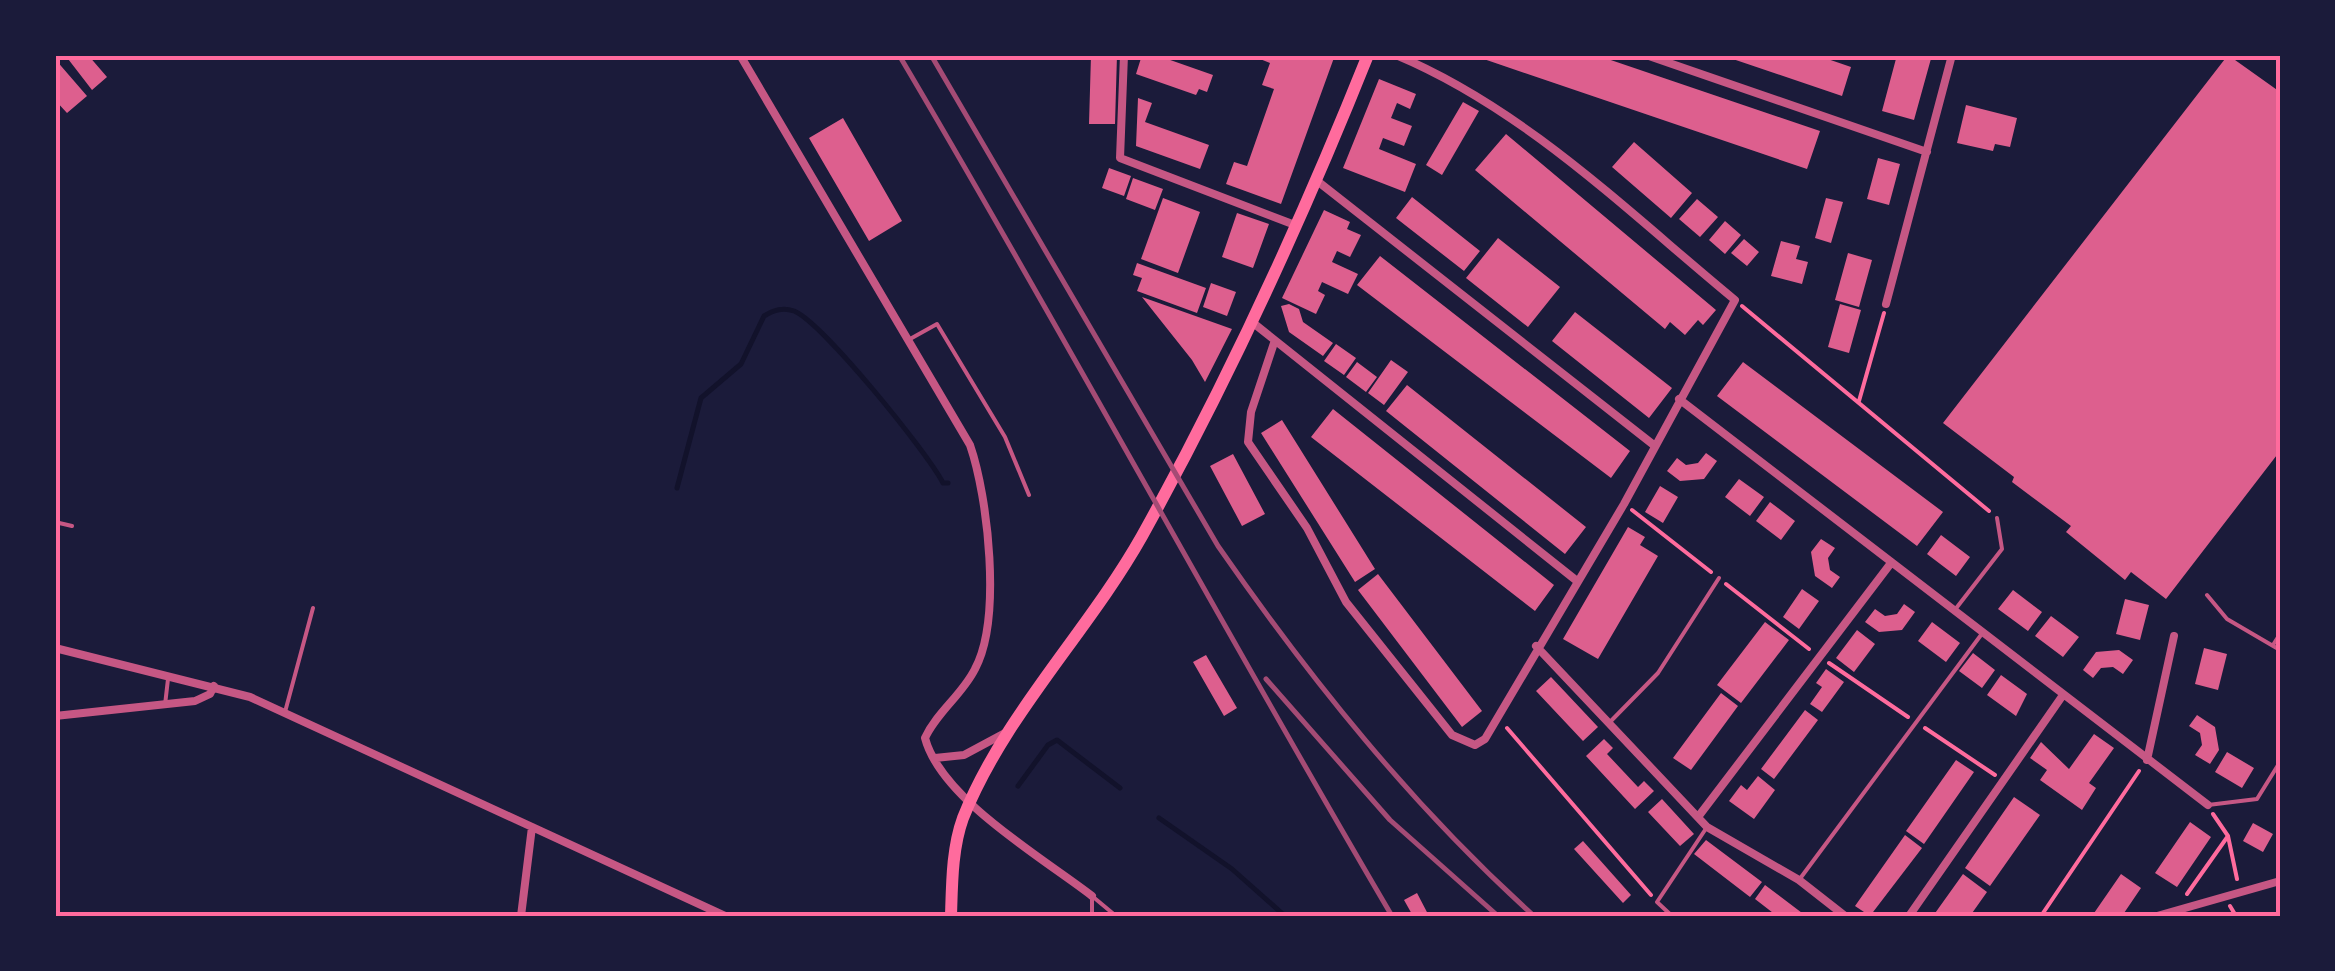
<svg xmlns="http://www.w3.org/2000/svg" width="2335" height="971" font-family="'Roboto Condensed',sans-serif">
	<style>
		.lines { fill: none; stroke-linecap: round; stroke-linejoin: round }
		.stream { stroke: #12122b; stroke-width: 5 }
		.building { fill: #dd5f8e }
		.path { stroke: #ff6b9d; stroke-width: 4 }
		.service { stroke: #c65784; stroke-width: 4 }
		.minor { stroke: #c65784; stroke-width: 8 }
		.trunk { stroke: #ff6b9d; stroke-width: 12 }
		.rail { stroke: #a44b75; stroke-width: 5 }
		.neatline { fill: none; stroke: #ff6b9d; stroke-width: 4 }
	</style>
	<rect width="100%" height="100%" fill="#1b1b3a"/>
	<g class="lines">
		<path class="stream" d="M677 488 701 398 741 364 764 316C774 310 783 307 794 311 822 322 927 452 943 483H948
			M1018 786 1048 745 1057 740 1120 788
			M1159 818 1232 869 1285 916"/>
	</g>
	<path class="building" d="M65 55H88L107 77 92 90Z
		M1091 55H1117L1115 124H1089Z
		M1142 55H1156L1213 75 1207 92 1199 89 1196 95 1136 74Z
		M1262 55H1335L1281 204 1226 184 1234 162 1247 166 1274 89 1262 85 1270 63 1260 59Z
		M1472 55H1596L1820 131 1807 169Z
		M1721 55H1816L1851 67 1842 96Z
		M1897 55H1932L1914 120 1882 111Z
		M2228 55 2280 92V451L2166 599 2131 572 2125 580 2066 532 2071 526 2012 482 2014 477 1943 423Z
		M55 59 87 96 67 113 55 100Z
		M1379 79 1416 94 1410 109 1397 103 1391 118 1412 126 1404 146 1383 138 1379 149 1416 164 1405 192 1343 168Z
		M1138 98 1152 103 1145 122 1209 145 1200 169 1136 146Z
		M1463 102 1479 111 1442 175 1426 165Z
		M1966 105 2017 118 2010 147 1995 144 1993 151 1957 143Z
		M843 118 902 221 869 241 809 138Z
		M1506 134 1716 310 1703 325 1698 320 1685 335 1670 322 1665 329 1475 170Z
		M1634 142 1692 193 1671 218 1612 167Z
		M1878 158 1900 164 1889 205 1867 199Z
		M1109 168 1131 176 1124 196 1102 188Z
		M1133 178 1163 189 1155 210 1126 199Z
		M1412 197 1480 251 1464 271 1396 218Z
		M1163 198 1200 212 1178 273 1141 259Z
		M1826 198 1843 202 1831 243 1815 238Z
		M1697 199 1718 217 1700 237 1679 219Z
		M1324 210 1350 222 1347 229 1361 235 1350 257 1337 251 1332 262 1358 274 1348 294 1322 282 1318 291 1325 295 1316 314 1282 298Z
		M1237 213 1269 224 1253 268 1222 257Z
		M1725 221 1741 235 1725 254 1709 240Z
		M1498 238 1560 287 1528 327 1466 278Z
		M1744 239 1759 252 1747 266 1731 253Z
		M1781 241 1800 246 1796 259 1808 262 1802 284 1771 276Z
		M1848 253 1872 260 1859 307 1835 300Z
		M1380 256 1630 451 1611 478 1357 285Z
		M1137 263 1206 288 1197 313 1137 291 1142 278 1133 275Z
		M1211 283 1236 292 1227 316 1203 307Z
		M1142 297 1232 329 1205 382 1192 360Z
		M1289 304 1299 309 1303 322 1333 343 1323 356 1289 332 1281 306Z
		M1840 304 1861 310 1849 353 1828 347Z
		M1575 312 1672 388 1649 418 1552 341Z
		M1336 344 1356 358 1344 375 1324 361Z
		M1391 360 1408 372 1384 405 1368 393Z
		M1357 362 1377 377 1366 392 1346 377Z
		M1743 362 1943 512 1917 546 1717 396Z
		M1407 385 1586 527 1565 554 1386 411Z
		M1333 409 1554 585 1535 611 1311 437Z
		M1282 420 1375 569 1355 582 1261 433Z
		M1706 453 1717 461 1704 479 1680 481 1667 471 1677 458 1686 465 1698 463Z
		M1233 454 1265 514 1242 526 1210 466Z
		M1739 479 1764 497 1750 516 1725 497Z
		M1660 486 1678 497 1663 523 1645 512Z
		M1770 502 1795 521 1781 540 1756 521Z
		M1628 527 1645 537 1640 545 1658 556 1598 659 1563 639Z
		M1941 535 1970 557 1956 576 1927 554Z
		M1821 539 1835 548 1828 558 1830 570 1840 577 1832 588 1815 576 1811 552Z
		M1378 574 1482 711 1462 727 1358 590Z
		M1802 589 1819 601 1799 629 1783 617Z
		M2013 590 2042 612 2028 631 1998 609Z
		M2125 599 2149 605 2140 640 2116 634Z
		M1904 604 1915 612 1902 630 1879 632 1865 622 1875 609 1885 616 1897 614Z
		M2051 616 2079 637 2063 657 2035 636Z
		M1765 622 1789 640 1741 703 1717 685Z
		M1932 622 1960 643 1946 662 1918 641Z
		M1857 630 1875 644 1854 672 1836 658Z
		M2204 648 2227 654 2218 690 2195 684Z
		M2119 650 2133 660 2123 674 2113 667 2101 668 2093 678 2083 670 2096 652Z
		M1973 653 1995 670 1982 688 1959 671Z
		M1206 655 1237 708 1224 716 1193 662Z
		M1826 669 1844 682 1822 712 1810 704 1822 687 1816 683Z
		M2001 675 2027 694 2016 716 1987 695Z
		M1551 677 1598 727 1583 741 1536 691Z
		M1721 693 1738 706 1691 770 1673 758Z
		M1805 710 1818 720 1774 779 1761 769Z
		M2197 715 2215 727 2219 750 2210 764 2195 755 2202 745 2200 733 2189 726Z
		M2094 734 2114 748 2089 783 2096 788 2082 810 2040 780 2047 770 2030 758 2041 742 2069 769Z
		M1604 739 1613 748 1607 754 1638 787 1644 781 1654 791 1635 809 1586 756Z
		M2227 752 2254 768 2242 788 2215 772Z
		M1956 760 1974 772 1924 844 1906 831Z
		M1758 776 1775 790 1754 819 1729 801 1741 785 1747 790Z
		M2014 797 2040 815 1990 886 1965 868Z
		M1662 799 1694 834 1680 846 1648 812Z
		M2190 822 2211 837 2177 887 2155 873Z
		M2253 823 2273 834 2263 852 2243 841Z
		M1905 835 1922 848 1870 916 1855 906Z
		M1706 840 1762 882 1750 897 1694 854Z
		M1583 841 1631 895 1623 903 1574 849Z
		M1963 874 1987 892 1970 916H1933Z
		M2121 874 2141 888 2122 916H2092Z
		M1765 885 1806 916H1777L1755 899Z
		M1417 893 1429 916H1413L1404 900Z"/>
	<g class="lines">
		<path class="path" d="M1742 306 1989 511
			M1859 401 1884 313
			M1632 510 1711 572
			M1726 584 1809 649
			M1829 663 1908 717
			M1507 728 1651 895
			M1925 728 1995 775
			M2213 814 2228 836 2237 879
			M2187 894 2228 836
			M2230 906 2236 916
			M2041 916 2139 771"/>
		<path class="service" d="M910 339 937 324 1005 437 1029 495
			M55 522 72 526
			M2207 595 2227 619 2280 650
			M1954 611 2002 549 1997 518
			M2273 645 2280 634
			M165 705 168 679
			M285 712 313 608
			M1609 723 1658 673 1719 578
			M2208 805 2257 799 2280 762
			M1799 880 1981 635
			M1092 896 1116 916
			M1092 896V916
			M1672 916 1657 902 1707 827"/>
		<path class="minor" d="M740 55 970 445C988 497 1002 619 975 669 962 695 937 712 925 738 941 799 1043 858 1092 896
			M1124 55 1120 158 1295 225
			M1646 55 1927 152
			M1316 180 1655 446
			M1886 304 1952 55
			M1252 322 1577 581
			M1274 343 1251 412 1248 442 1307 528 1346 602 1452 735 1475 745 1485 739 1624 504 1735 300C1628 212 1525 109 1396 55
			M1679 399 2208 805
			M1536 646 1707 827 1799 880 1845 916
			M55 648 250 697 725 916
			M55 716 195 701 210 694 214 686
			M935 758 964 755 1005 733
			M2147 760 2174 636
			M1698 817 1891 563
			M521 916 532 827
			M1909 916 2063 695
			M2157 916 2280 881"/>
		<path class="trunk" d="M951 916C952 884 952 848 963 818 1004 715 1088 632 1142 536 1228 381 1302 220 1368 55"/>
		<path class="rail" d="M899 55C1068 340 1224 631 1392 916
			M931 55 1218 546C1311 680 1413 807 1534 916
			M1266 679 1390 820 1498 916"/>
	</g>
	<rect width="2335" height="971" fill="none" stroke="#1b1b3a" stroke-width="115"/>
	<rect x="58" y="58" width="2220" height="856" class="neatline"/>
</svg>
